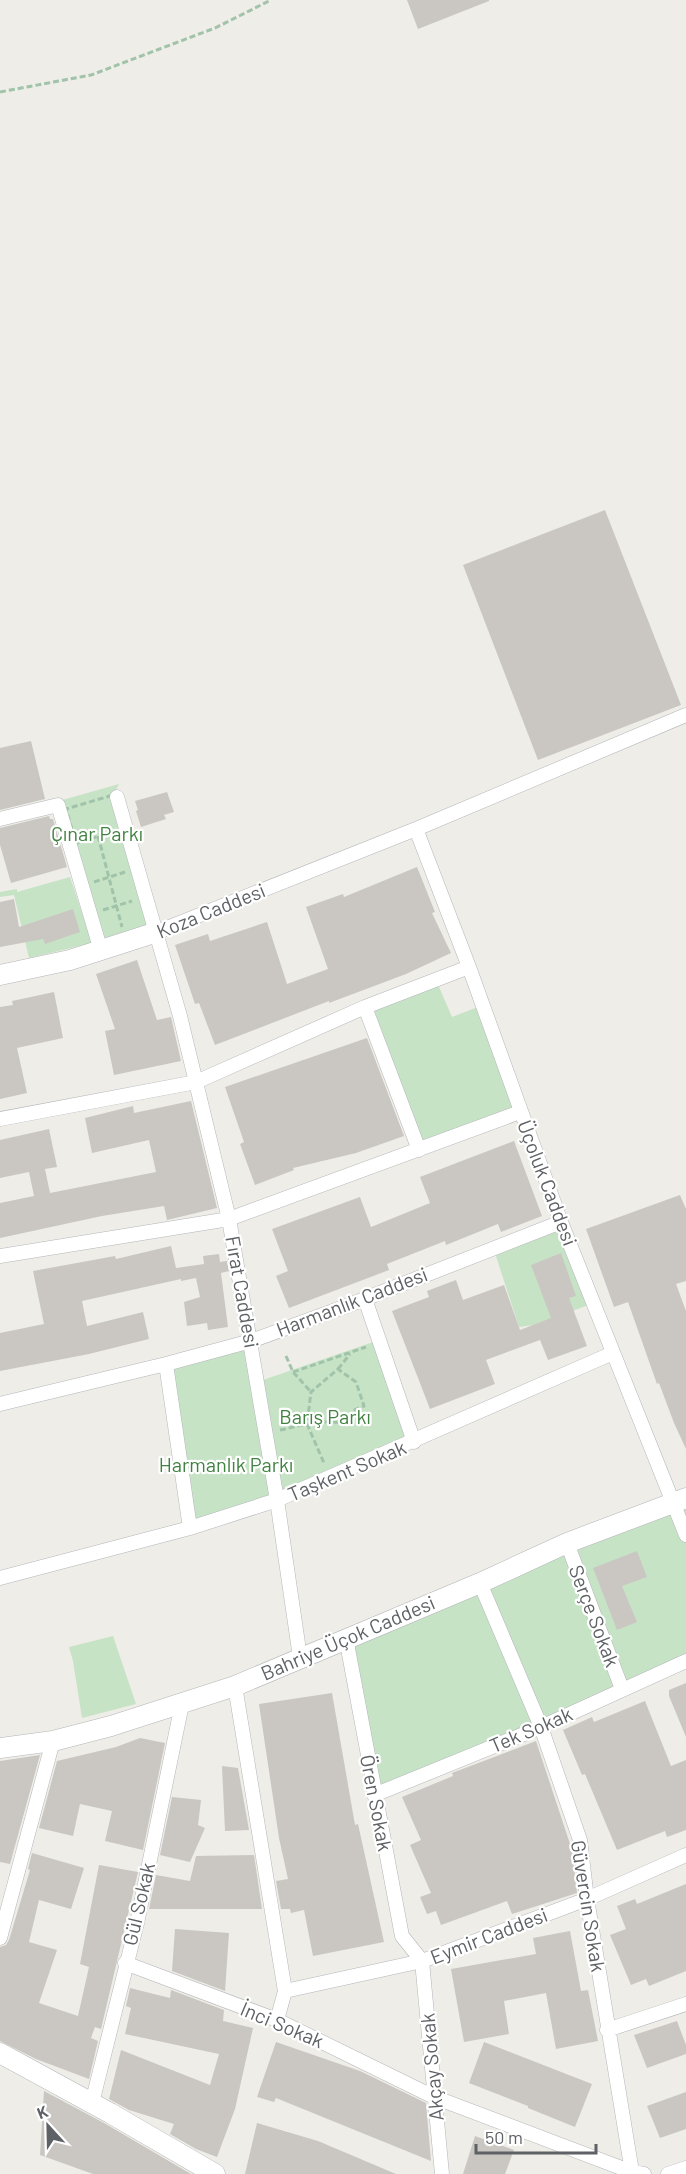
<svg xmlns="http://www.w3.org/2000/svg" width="686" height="2174" font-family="Barlow,sans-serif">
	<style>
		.green { fill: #c7e3c6 }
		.building { fill: #cac7c3 }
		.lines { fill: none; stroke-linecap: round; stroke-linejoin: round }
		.street-casing { stroke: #b4b6ba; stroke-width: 15 }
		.secondary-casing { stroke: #b3b5b9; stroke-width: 21 }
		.path { stroke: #a0c3a9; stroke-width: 3; stroke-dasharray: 6 3; stroke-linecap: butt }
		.street { stroke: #fff; stroke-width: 14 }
		.secondary { stroke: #fff; stroke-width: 20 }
		.labels { text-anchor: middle; stroke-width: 4.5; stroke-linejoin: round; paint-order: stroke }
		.park-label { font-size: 20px; fill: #408241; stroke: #fff }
		.street-label { font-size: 20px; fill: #5e6165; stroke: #fff }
	</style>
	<rect width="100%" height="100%" fill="#eeede7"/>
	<path class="green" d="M119 784 114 793 155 931 103 949 59 801Z
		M70 877 92 943 29 958 14 895 0 897V892L17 889V892Z
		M436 980 452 1017 483 1005 520 1112 419 1150 365 1007Z
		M561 1222 594 1303 534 1325 519 1327 493 1247Z
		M376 1341 410 1438 280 1495 263 1380Z
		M247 1345 273 1499 193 1523 169 1366Z
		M686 1498V1661L374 1795 346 1638Z
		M113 1636 136 1704 82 1718 73 1661 69 1647Z"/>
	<path class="building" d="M407 0H489V1L418 29Z
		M605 510 681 705 538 760 463 565Z
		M31 741 45 799 0 810V748Z
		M167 792 174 812 164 815 166 819 141 827 136 811 138 810 135 801Z
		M49 816 50 819H53L67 867 11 883 0 845V828Z
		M417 867 435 912 432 913 451 953 406 974 329 1003V1001L215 1045 199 1003 195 1004 175 945 208 934 210 941 267 922 287 984 328 969 306 907 343 894 344 897Z
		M14 899 19 927 73 909 80 932 45 944 43 939 0 947V902Z
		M137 960 157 1020 171 1017 181 1061 114 1075 105 1031 115 1029 96 974Z
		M54 992 63 1038 17 1048 27 1093 0 1099V1007L13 1005 12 1001Z
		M367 1038 404 1136 356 1153 293 1168 294 1170 255 1185 240 1144 244 1142 225 1087Z
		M191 1101 217 1208 167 1220 164 1206 102 1216 0 1238V1203L34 1196 29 1172 0 1178V1140L49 1129 57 1167 45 1169 50 1193 156 1172 149 1140 92 1153 85 1118 133 1106 134 1113Z
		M514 1141 542 1216 501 1232 498 1224 446 1245 445 1241 387 1264 389 1270 289 1308 276 1276 288 1271 272 1229 360 1197 371 1227 430 1203 420 1177Z
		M680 1195 686 1209V1281L676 1284 686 1311V1449L674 1423 659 1383 657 1384 628 1302 614 1307 586 1229Z
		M171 1246 176 1268 204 1264 203 1256 219 1254 220 1262 227 1261 229 1271 221 1273 228 1327 208 1330 207 1323 187 1326 184 1302 200 1297 196 1278 181 1281V1279L82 1301 87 1326 143 1312 149 1339 89 1354 0 1371V1333L44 1324 33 1271 115 1256 116 1259Z
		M561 1253 576 1296 569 1298 587 1346 548 1360 540 1340 486 1360 495 1384 430 1409 392 1311 429 1297 427 1291 456 1280 463 1300 504 1285 520 1330 551 1318 531 1265Z
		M637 1551 647 1577 622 1586 637 1622 617 1630 593 1568Z
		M686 1683V1737L669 1696V1690Z
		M332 1693 355 1825 358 1824 384 1942 313 1956 304 1910 291 1913 290 1909H281L276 1881 288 1879 279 1838 259 1704Z
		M645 1701 671 1766 686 1760V1830L667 1837 665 1831 617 1850 585 1774 582 1775 563 1730 592 1717 594 1722Z
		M140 1738 165 1743 143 1850 105 1841 112 1811 80 1804 73 1836 39 1828 57 1761 116 1747Z
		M536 1741 572 1850 577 1893 512 1914 507 1901 441 1925 436 1911 427 1914 420 1897 431 1893 410 1845 421 1840 402 1797 453 1776 452 1773Z
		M40 1755 10 1864 0 1862V1761Z
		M222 1766 238 1768 249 1830 225 1831Z
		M172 1797 201 1800 198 1825 205 1828 190 1862 160 1855Z
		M32 1853 84 1868 71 1909 39 1900 29 1942 57 1950 39 2003 78 2016 89 1967 80 1964 99 1865 138 1872 101 2029 95 2027 91 2038 98 2041 89 2079 36 2059 0 2041V1947L6 1945 9 1940 30 1870 28 1869Z
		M254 1855 262 1909H149L156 1875 190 1881 196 1856Z
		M686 1884V1971L649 1986 646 1979 631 1985 610 1935 626 1929 617 1906 635 1899 637 1904Z
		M175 1929 229 1933 225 1991 172 1971Z
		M570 1931 581 1991 588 1990 598 2041 556 2049 546 1993 504 2001 509 2034 464 2042 451 1969 536 1954 533 1938Z
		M130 1988 170 1998 171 1990 224 2010 223 2021 253 2028 235 2109 217 2157 196 2149 170 2134 174 2124 129 2110 109 2099 121 2050 210 2085 219 2054 125 2034 131 2008 126 2006Z
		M677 2021 686 2045V2054L647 2068 634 2035Z
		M276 2042 360 2071 426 2103 431 2161 276 2098 274 2102 257 2097Z
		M484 2042 592 2084 575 2127 528 2108V2106L469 2083Z
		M44 2091 104 2123 191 2174H93L40 2155Z
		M686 2092V2129L660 2138 647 2106Z
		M257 2123 318 2141 396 2174H245Z
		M475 2136 514 2150 505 2174H463Z"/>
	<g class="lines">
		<defs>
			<path id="street" d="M117 797 180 1016 229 1219 277 1500 300 1657
				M0 819 58 805 101 951
				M416 829 469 967 561 1222 686 1535
				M157 932 416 829 686 715
				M365 1007 419 1150
				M0 1119 196 1082 365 1007 469 967
				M0 1256 229 1219 520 1112
				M365 1299 414 1442
				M166 1364 190 1528
				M0 1404 166 1364 251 1341 344 1307 561 1222
				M567 1543 622 1689
				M0 1578 190 1528 277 1500 613 1353
				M480 1583 541 1727 580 1840 587 1899 632 2172
				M346 1638 402 1936 422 1961 442 2174
				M235 1686 285 1991 422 1961 587 1899 686 1855
				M374 1795 541 1727 686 1661
				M0 1938 53 1741
				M125 1963 277 2020 434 2097 632 2172 644 2174
				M277 2020 285 1991
				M607 2030 686 2004
				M92 2103 137 1923 182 1704
				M668 2174 686 2168"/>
			<path id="secondary" d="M0 975 70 960 157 932
				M0 1748 53 1741 111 1726 235 1686 480 1583 567 1543 686 1498
				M0 2053 110 2113 215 2174"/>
		</defs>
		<use href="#street" class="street-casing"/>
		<use href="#secondary" class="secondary-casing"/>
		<path class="path" d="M0 92 91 75 215 28 271 0
			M113 795 123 829 76 843 66 809Z
			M98 836 122 927
			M94 882 125 872
			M103 910 132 901
			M286 1356 293 1372 311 1392
			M338 1369 350 1354
			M293 1372 366 1347
			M280 1430C300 1426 321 1419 342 1423L349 1418 352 1411 364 1406 356 1382 338 1369 311 1392 307 1424 324 1463"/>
		<use href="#street" class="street"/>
		<use href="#secondary" class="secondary"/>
	</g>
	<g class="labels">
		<g class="park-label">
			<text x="97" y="841">Çınar Parkı</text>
			<text x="325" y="1424">Barış Parkı</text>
			<text x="226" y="1472">Harmanlık Parkı</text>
		</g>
		<g class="street-label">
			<text transform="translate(211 911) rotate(-22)" y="7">Koza Caddesi</text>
			<text transform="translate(547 1183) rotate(69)" y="7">Üçoluk Caddesi</text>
			<text transform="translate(242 1292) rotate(80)" y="7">Fırat Caddesi</text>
			<text transform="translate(352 1302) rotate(-21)" y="7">Harmanlık Caddesi</text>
			<text transform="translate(347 1471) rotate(-23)" y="7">Taşkent Sokak</text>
			<text transform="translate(594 1616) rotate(69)" y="7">Serçe Sokak</text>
			<text transform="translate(348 1638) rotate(-23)" y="7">Bahriye Üçok Caddesi</text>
			<text transform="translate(531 1730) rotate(-23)" y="7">Tek Sokak</text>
			<text transform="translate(376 1803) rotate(79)" y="7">Ören Sokak</text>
			<text transform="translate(139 1904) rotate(-77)" y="7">Gül Sokak</text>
			<text transform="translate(588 1906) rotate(81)" y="7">Güvercin Sokak</text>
			<text transform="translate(489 1936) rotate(-21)" y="7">Eymir Caddesi</text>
			<text transform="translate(282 2025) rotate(23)" y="7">İnci Sokak</text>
			<text transform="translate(432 2067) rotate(-95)" y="7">Akçay Sokak</text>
		</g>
	</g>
	<g transform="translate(48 2126) rotate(338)" stroke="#ffffff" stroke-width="4.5" paint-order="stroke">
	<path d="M0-4.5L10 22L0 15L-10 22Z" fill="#5e6165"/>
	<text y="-9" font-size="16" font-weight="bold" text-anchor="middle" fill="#5e6165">K</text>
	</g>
	<path d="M476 2144v9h120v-9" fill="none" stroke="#5e6165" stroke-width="3"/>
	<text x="485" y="2144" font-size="18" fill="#5e6165" stroke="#ffffff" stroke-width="4.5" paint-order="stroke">50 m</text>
</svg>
